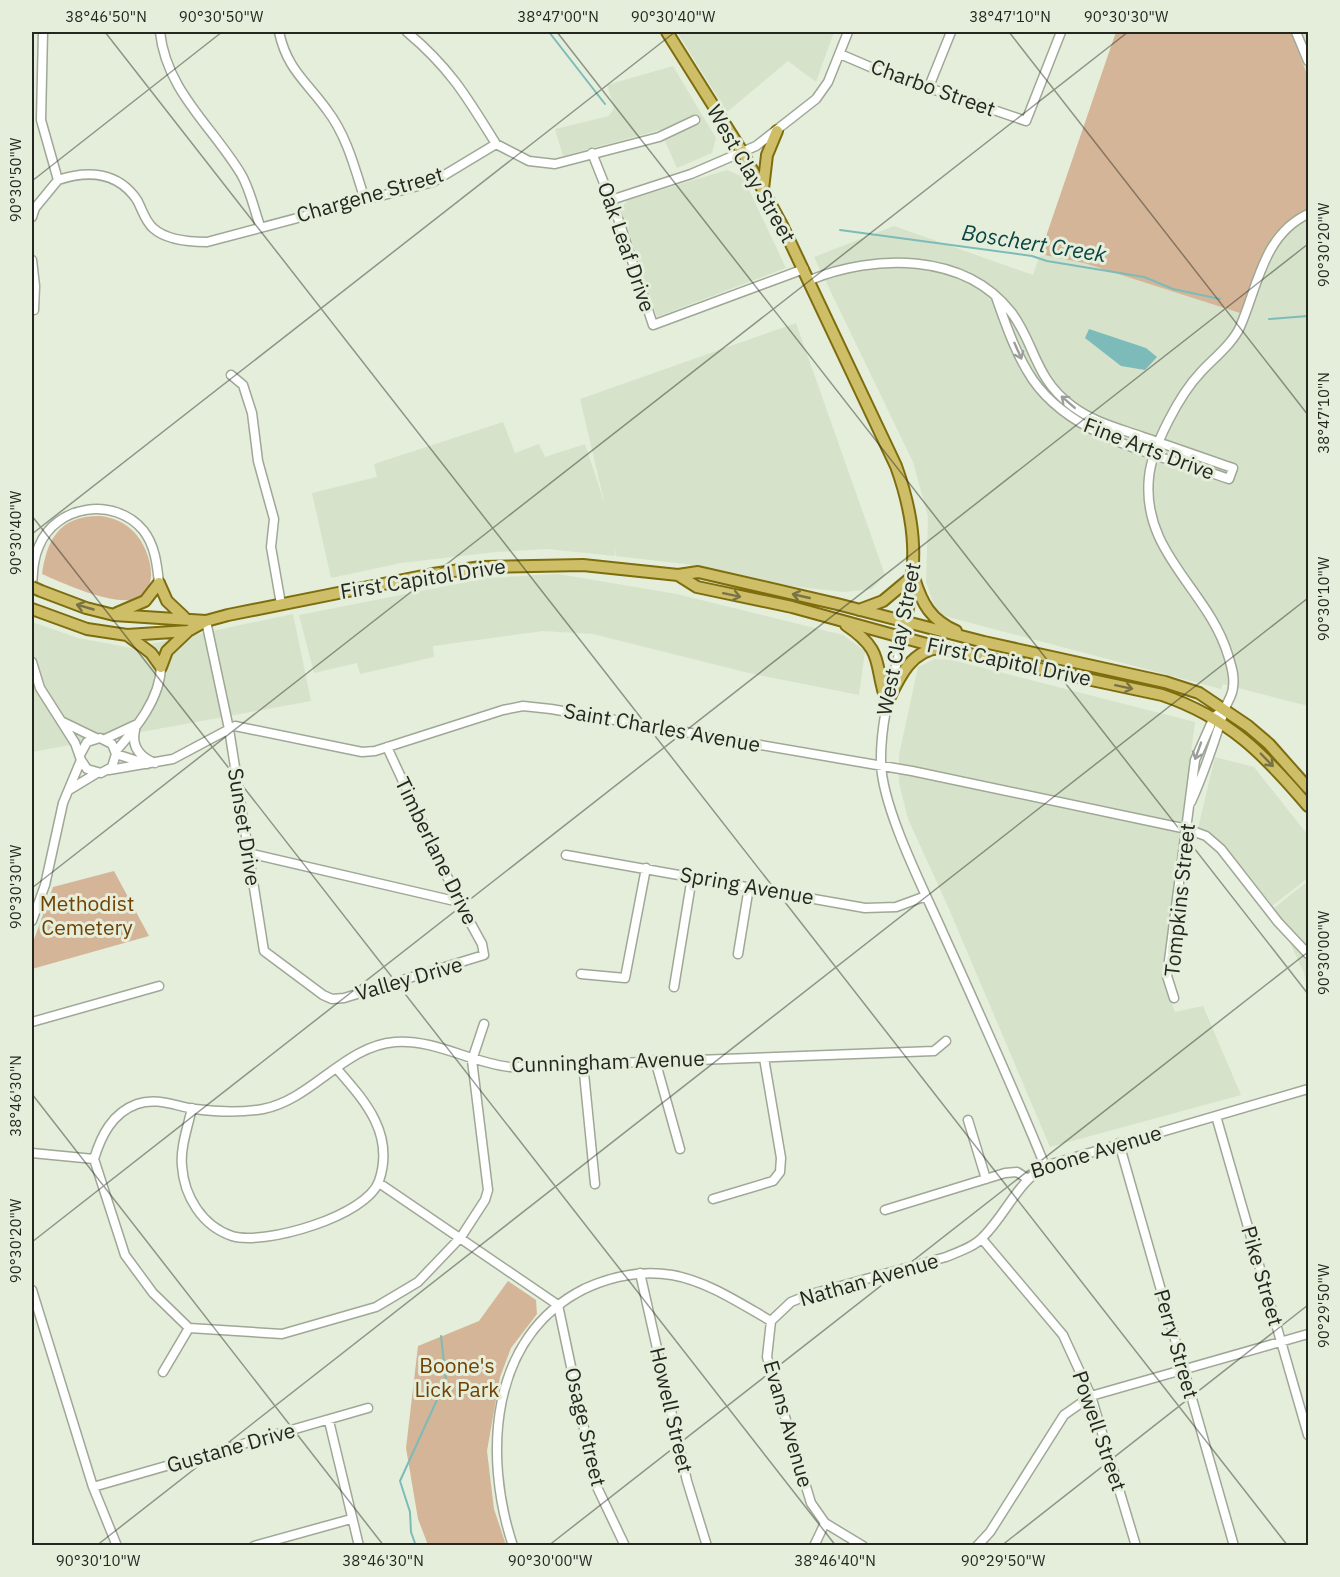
<svg xmlns="http://www.w3.org/2000/svg" width="1340" height="1577" font-family="'IBM Plex Sans',sans-serif">
	<style>
		.built { fill: #d6e3ca }
		.green { fill: #d5b598 }
		.water { fill: #7cbbb9 }
		.lines { fill: none; stroke-linecap: round; stroke-linejoin: round }
		.stream { stroke: #7cbbb9; stroke-width: 2 }
		.minor-casing { stroke: #9fa896; stroke-width: 11 }
		.major-casing { stroke: #7d6d0e; stroke-width: 14 }
		.minor { stroke: #fff; stroke-width: 8 }
		.major { stroke: #cebe68; stroke-width: 10 }
		.major-bridge-casing { stroke: #7d6d0e; stroke-width: 14; stroke-linecap: butt }
		.major-bridge { stroke: #cebe68; stroke-width: 10 }
		.oneway { stroke: #9c9e9b }
		.oneway2 { stroke: #797244 }
		.ticks { fill: none; stroke: #242720; stroke-width: 1.5; stroke-opacity: 0.45 }
		.labels { text-anchor: middle; stroke-width: 6; stroke-linejoin: round; paint-order: stroke }
		.street-label { font-size: 21px; fill: #242720; stroke: #e4eedb }
		.park-label { font-size: 21px; fill: #724104; stroke: #e4eedb }
		.water-label { font-size: 22px; font-style: italic; fill: #0a4545; stroke: #e4eedb }
		.neatline { fill: none; stroke: #242720; stroke-width: 2 }
		.ticks-label { font-size: 15px; text-anchor: middle; fill: #242720 }
	</style>
	<rect width="100%" height="100%" fill="#e4eedb"/>
	<path class="built" d="M677 32H834L816 82 788 61 727 112Z
		M1116 32H1308V706L1223 684 1221 689 937 614 926 582 928 517 913 462 814 257 894 226 1033 275Z
		M673 66 716 138 712 153 677 168 660 130 563 156 555 129 609 116 614 108 607 85Z
		M727 170 743 177 786 268 657 317 621 208 628 200Z
		M796 323 885 575 872 589 844 592 774 584 685 564 616 556 614 545 615 556 547 549 496 552 401 563 331 578 312 493 377 477 374 464 503 422 515 453 539 444 545 457 585 444 605 505 580 399Z
		M558 574 677 594 843 635 865 651 859 695 753 674 593 634 543 631 433 646 434 657 360 674 357 663 314 673 299 615 487 578Z
		M293 614 311 701 32 752V622L78 638 132 648Z
		M935 659 952 660 1195 722 1162 978 1175 1012 1203 1006 1241 1095 1050 1147 949 909 908 819 899 783V755L918 667Z
		M1215 757 1254 767 1308 835V878L1272 906 1213 835 1198 828Z
		M1308 881V989L1304 973 1274 908Z"/>
	<path class="green" d="M1116 32H1291L1308 77V211C1259 234 1263 271 1240 313L1084 263 1040 254Z
		M101 516C114 518 124 522 134 532 149 547 163 589 135 599 113 606 62 583 42 574 47 539 60 515 101 516Z
		M114 871 149 936 32 969V945L53 887Z
		M508 1281 536 1300 537 1314 511 1348 500 1377 487 1451 494 1509 506 1545H428L418 1519 406 1448 418 1346 479 1321Z"/>
	<path class="water" d="M1089 329 1146 348 1157 357 1145 370 1121 366 1085 338Z"/>
	<g class="lines">
		<path class="stream" d="M549 32 605 104
			M840 230 1032 256 1047 261 1144 277 1173 289 1220 299
			M1269 319 1308 316
			M416 1546 411 1532 410 1512 400 1481 446 1380 441 1336"/>
		<defs>
			<path id="minor" d="M160 32C166 90 212 126 241 174 250 189 254 209 260 226
				M279 32C287 69 306 81 327 110 347 136 355 169 365 200
				M407 32C450 68 467 97 496 144
				M1296 32 1308 61
				M840 54 882 72 1026 121 1061 32
				M928 89 951 32
				M592 153 619 221 653 325 804 269
				M58 180C88 170 118 172 137 200 142 209 145 221 153 228 166 240 190 242 207 242L433 182 496 144 529 161 555 164 659 137 695 120
				M611 200 691 174 756 146 816 99 828 82 848 32
				M32 217 35 208 58 180 41 120 43 32
				M32 260 35 286 34 310
				M810 280C874 254 964 252 1011 312 1035 343 1034 378 1072 406 1093 422 1118 428 1143 437 1173 447 1203 458 1233 468L1229 479C1163 456 1074 439 1033 380 1016 355 1006 325 996 297
				M231 375 243 385 252 413 258 461 274 519 271 547 281 604
				M32 587C33 573 33 559 39 546 56 505 114 496 143 530 155 545 157 564 159 583
				M206 621 229 729 264 951 323 995 332 999 344 998 484 955 482 944 459 902 387 747
				M903 638C893 679 880 721 881 763 882 808 924 890 943 933 978 1010 1013 1087 1045 1166
				M32 662 40 688 75 743 81 760 63 803 45 885 32 921
				M63 722 96 738
				M135 730C131 747 140 757 155 763
				M105 739 135 725
				M116 751C136 728 160 699 161 667
				M81 753 87 742 100 738 112 744 116 754 112 767 101 773 87 769 81 760
				M116 754 147 764
				M109 770 173 759 235 726 362 752 375 751 503 710 523 706 551 709 912 771 1187 829 1206 836 1221 849 1278 922 1308 954
				M69 790 97 773
				M1191 802C1205 771 1215 740 1225 708 1228 701 1233 694 1233 687 1235 676 1231 665 1228 655 1208 589 1141 553 1149 477 1152 446 1180 394 1201 372 1213 359 1233 343 1240 327 1258 286 1263 235 1308 214
				M248 853 459 902
				M566 855 865 908 896 907 926 896
				M738 954 749 887
				M581 974 625 978 646 868
				M674 987 692 877
				M1174 998 1167 976 1195 760 1214 717 1225 709
				M32 1022 159 986
				M655 1060 680 1149
				M583 1063 595 1184
				M192 1108C188 1126 180 1148 182 1166 184 1196 202 1226 232 1236 264 1246 367 1216 379 1181 395 1134 365 1101 337 1069
				M1216 1116 1308 1435
				M968 1120 986 1179
				M1119 1143 1234 1546
				M32 1153 94 1159C101 1136 112 1113 137 1104 157 1097 175 1106 195 1109 218 1112 240 1113 263 1109 313 1099 344 1046 395 1042 435 1039 471 1063 510 1067L934 1051 946 1041
				M94 1159 125 1255 153 1293 189 1328 282 1334 376 1307 418 1282 461 1237 485 1200 488 1190 472 1060 484 1024
				M379 1183 558 1305
				M713 1199 773 1181 780 1172 781 1158 764 1058
				M885 1210 1005 1173 1017 1172 1028 1179
				M982 1239 1063 1335 1091 1396 1136 1546
				M640 1273 687 1481 707 1546
				M32 1290 93 1487 117 1546
				M558 1305 596 1485 625 1546
				M163 1372 189 1328
				M329 1421 359 1546
				M93 1487 368 1408
				M254 1546 351 1519
				M513 1546C483 1456 489 1337 584 1289 612 1276 641 1270 672 1275 707 1281 741 1304 771 1321
				M814 1546 825 1523
				M863 1546 825 1523 811 1503 767 1357 771 1321 791 1302 808 1295 946 1257C958 1252 974 1247 983 1237 1006 1214 1017 1183 1045 1166L1308 1089
				M977 1546 990 1532 1064 1415 1091 1396 1308 1334"/>
			<path id="major" d="M667 32 743 153 782 225 896 466C918 527 917 566 904 629
				M763 189 767 155 777 131
				M678 575 697 587 792 607 941 648 1162 695C1229 718 1264 754 1308 806
				M914 578C922 604 931 620 956 631
				M159 583 167 601 184 617
				M41 591 86 608 114 615 206 621
				M32 609 87 629 127 635 188 631 206 621 228 615 433 574 481 567 583 565 678 575 698 572 837 604 984 642 1165 682 1199 693 1248 726 1269 744 1308 788
				M859 610 883 601 913 576
				M117 613 145 601 159 583
				M846 625C886 652 873 664 887 703
				M127 635 151 653 161 667
				M161 667 167 651 187 632
				M887 703C898 680 910 650 940 648"/>
		</defs>
		<use href="#minor" class="minor-casing"/>
		<use href="#major" class="major-casing"/>
		<use href="#minor" class="minor"/>
		<use href="#major" class="major"/>
		<defs>
			<path id="major-bridge" d="M32 587 41 591"/>
		</defs>
		<use href="#major-bridge" class="major-bridge-casing"/>
		<use href="#major-bridge" class="major-bridge"/>
	</g>
	<defs><path id="oneway-shaft" d="M-6 0H5M1.5-3L5.5 0L1.5 3" fill="none" stroke-width="1.6" stroke-linecap="round" stroke-linejoin="round" transform="scale(1.5)"/></defs>
	<g class="oneway">
		<use href="#oneway-shaft" transform="translate(1018 351) rotate(66)"/>
		<use href="#oneway-shaft" transform="translate(1068 402) rotate(-139)"/>
		<use href="#oneway-shaft" transform="translate(1198 751) rotate(110)"/>
	</g>
	<g class="oneway2">
		<use href="#oneway-shaft" transform="translate(732 595) rotate(12)"/>
		<use href="#oneway-shaft" transform="translate(801 596) rotate(-167)"/>
		<use href="#oneway-shaft" transform="translate(85 607) rotate(-164)"/>
		<use href="#oneway-shaft" transform="translate(1124 687) rotate(12)"/>
		<use href="#oneway-shaft" transform="translate(1267 760) rotate(46)"/>
	</g>
	<path class="ticks" d="M105 32 1288 1546M557 32 1308 994M1009 32 1308 415M32 181 222 32M32 516 836 1546M32 534 675 32M32 888 1128 32M32 1094 384 1546M32 1242 1308 244M96 1546 1308 598M548 1546 1308 952M1001 1546 1308 1305"/>
	<g class="labels">
		<g class="street-label">
			<text transform="translate(933 88) rotate(20)" y="7">Charbo Street</text>
			<text transform="translate(751 174) rotate(60)" y="7">West Clay Street</text>
			<text transform="translate(370 195) rotate(-16)" y="7">Chargene Street</text>
			<text transform="translate(626 247) rotate(71)" y="7">Oak Leaf Drive</text>
			<text transform="translate(1149 449) rotate(21)" y="7">Fine Arts Drive</text>
			<text transform="translate(423 579) rotate(-9)" y="7">First Capitol Drive</text>
			<text transform="translate(899 639) rotate(-79)" y="7">West Clay Street</text>
			<text transform="translate(1009 662) rotate(12)" y="7">First Capitol Drive</text>
			<text transform="translate(662 728) rotate(10)" y="7">Saint Charles Avenue</text>
			<text transform="translate(244 827) rotate(81)" y="7">Sunset Drive</text>
			<text transform="translate(436 851) rotate(64)" y="7">Timberlane Drive</text>
			<text transform="translate(747 886) rotate(10)" y="7">Spring Avenue</text>
			<text transform="translate(1180 900) rotate(-84)" y="7">Tompkins Street</text>
			<text transform="translate(409 979) rotate(-16)" y="7">Valley Drive</text>
			<text transform="translate(608 1062) rotate(-2)" y="7">Cunningham Avenue</text>
			<text transform="translate(1096 1152) rotate(-17)" y="7">Boone Avenue</text>
			<text transform="translate(1262 1276) rotate(74)" y="7">Pike Street</text>
			<text transform="translate(869 1280) rotate(-16)" y="7">Nathan Avenue</text>
			<text transform="translate(1176 1344) rotate(74)" y="7">Perry Street</text>
			<text transform="translate(671 1410) rotate(77)" y="7">Howell Street</text>
			<text transform="translate(788 1424) rotate(74)" y="7">Evans Avenue</text>
			<text transform="translate(585 1427) rotate(77)" y="7">Osage Street</text>
			<text transform="translate(1099 1431) rotate(71)" y="7">Powell Street</text>
			<text transform="translate(231 1448) rotate(-16)" y="7">Gustane Drive</text>
		</g>
		<g class="park-label">
			<text x="87" y="911">Methodist<tspan x="87" dy="24">Cemetery</tspan></text>
			<text x="457" y="1373">Boone's<tspan x="457" dy="24">Lick Park</tspan></text>
		</g>
		<g class="water-label">
			<text transform="translate(1034 243) rotate(9)" y="8">Boschert Creek</text>
		</g>
	</g>
	<rect width="1340" height="1577" fill="none" stroke="#e4eedb" stroke-width="66"/>
	<rect x="33" y="33" width="1274" height="1511" class="neatline"/>
	<g class="ticks-label">
		<text x="106" y="22">38°46'50"N</text>
		<text x="221" y="22">90°30'50"W</text>
		<text x="558" y="22">38°47'00"N</text>
		<text x="673" y="22">90°30'40"W</text>
		<text x="1010" y="22">38°47'10"N</text>
		<text x="1126" y="22">90°30'30"W</text>
		<text transform="translate(16 180) rotate(-90)" y="5">90°30'50"W</text>
		<text transform="translate(1324 245) rotate(-90)" y="5">90°30'20"W</text>
		<text transform="translate(1324 413) rotate(-90)" y="5">38°47'10"N</text>
		<text transform="translate(16 533) rotate(-90)" y="5">90°30'40"W</text>
		<text transform="translate(1324 599) rotate(-90)" y="5">90°30'10"W</text>
		<text transform="translate(16 887) rotate(-90)" y="5">90°30'30"W</text>
		<text transform="translate(1324 953) rotate(-90)" y="5">90°30'00"W</text>
		<text transform="translate(16 1096) rotate(-90)" y="5">38°46'30"N</text>
		<text transform="translate(16 1241) rotate(-90)" y="5">90°30'20"W</text>
		<text transform="translate(1324 1306) rotate(-90)" y="5">90°29'50"W</text>
		<text x="98" y="1566">90°30'10"W</text>
		<text x="383" y="1566">38°46'30"N</text>
		<text x="550" y="1566">90°30'00"W</text>
		<text x="835" y="1566">38°46'40"N</text>
		<text x="1003" y="1566">90°29'50"W</text>
	</g>
</svg>
